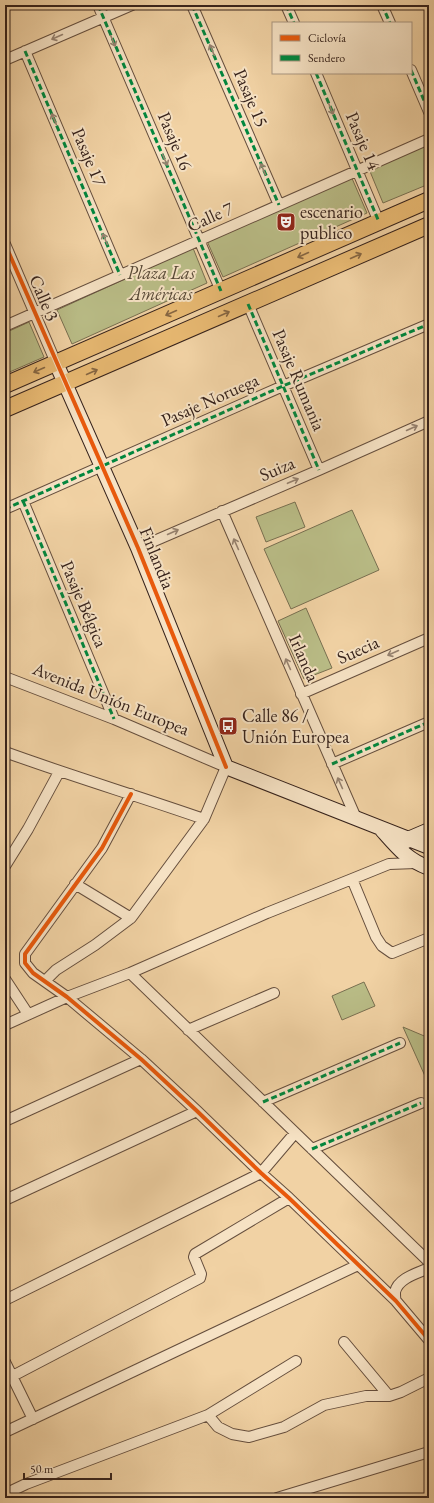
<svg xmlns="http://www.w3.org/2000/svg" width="434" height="1503" font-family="'EB Garamond',serif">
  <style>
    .green { fill: #b9bc86; stroke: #786f50 }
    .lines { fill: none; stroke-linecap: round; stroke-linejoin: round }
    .street-casing { stroke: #654e3d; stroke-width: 12 }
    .secondary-casing { stroke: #36221b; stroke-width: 16 }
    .primary-casing { stroke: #36221b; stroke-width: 18 }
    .street { stroke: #f6e2c4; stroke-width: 10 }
    .secondary { stroke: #f6e2c4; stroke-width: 14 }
    .primary { stroke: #e8b972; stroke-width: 16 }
    .quiet { stroke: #00873e; stroke-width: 3; stroke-dasharray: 6 3; stroke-linecap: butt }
    .cycleway-casing { stroke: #f6e2c4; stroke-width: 6 }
    .cycleway { stroke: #e8590c; stroke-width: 4 }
    .oneway { stroke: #968270 }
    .oneway2 { stroke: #866642 }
    .labels { text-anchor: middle; stroke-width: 4; stroke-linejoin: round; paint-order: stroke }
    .street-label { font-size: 18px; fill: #36221b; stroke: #f6e2c4 }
    .poi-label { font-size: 18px; fill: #36221b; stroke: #f6e2c4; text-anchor: start }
    .park-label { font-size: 18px; font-style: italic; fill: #574836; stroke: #f6e2c4 }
  </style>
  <rect width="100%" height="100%" fill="#f1d2a4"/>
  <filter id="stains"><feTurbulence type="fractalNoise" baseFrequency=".005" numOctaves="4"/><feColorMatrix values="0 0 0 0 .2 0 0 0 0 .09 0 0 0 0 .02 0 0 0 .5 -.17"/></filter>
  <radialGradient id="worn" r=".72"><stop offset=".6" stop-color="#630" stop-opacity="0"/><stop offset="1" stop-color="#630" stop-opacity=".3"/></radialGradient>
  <path class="green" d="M429,144v40l-46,19 -14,-34z
    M351,176l16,37 -144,64 -16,-36z
    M193,248l14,35 -135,61 -15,-34z
    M29,322l15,35 -39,17v-41z
    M295,502l10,25 -39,15 -10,-25z
    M352,510l27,60 -88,39 -27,-60z
    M306,608l26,60 -28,11 -26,-58z
    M364,982l11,24 -33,14 -10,-24z
    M403,1027l26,11v47z"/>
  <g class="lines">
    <defs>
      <path id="street" d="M98,5l123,286
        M192,5l87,200
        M286,5l8,18
        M382,5l8,18
        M25,51l95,224
        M5,60l127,-55
        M411,70l18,42
        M316,73l63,149
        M5,244l51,119
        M248,304l71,166
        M5,326l424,-187
        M23,501l91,218
        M5,509l278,-123 146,-62
        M222,511l134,307
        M138,548l181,-78 110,-49
        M5,677l109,42 112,48 -22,52 -73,99 -56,-34
        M301,694l128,-56
        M5,752c66,24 133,44 199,67
        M332,764l97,-42
        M131,794l-29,54 -77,106v9l8,10 34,24 74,62 56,52 64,62 28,25 107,103 33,39
        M5,866l23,-37 31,-57
        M352,879l24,58 6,9 10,7 37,-15
        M130,973l299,289
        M5,979l23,35
        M45,981l11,-11 39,-25 36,-27
        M5,1025l62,-28 63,-24 137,-60 85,-34 37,-15 27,-1
        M188,1030l86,-37
        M263,1102l137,-59
        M5,1121l136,-62
        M312,1149l109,-46
        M5,1200l192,-89
        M5,1300l256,-127 34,-40
        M396,1301c-1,-2 -1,-7 -1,-9 3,-14 23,-19 34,-24
        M344,1342l45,54
        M5,1362l28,57
        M5,1380l195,-102 1,-4 -7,-17 1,-3 94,-56
        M208,1415l10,12 14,7 17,3 35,-10 40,-22 42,-9h23l12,-4 28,-14
        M5,1432l353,-167
        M5,1494l21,-10 182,-69 88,-54
        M277,1498l152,-46"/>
      <path id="secondary" d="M56,363l82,185 88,219 203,80
        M382,830c15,17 25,30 47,38
        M405,842l3,-3 21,-9"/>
      <path id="primary" d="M5,385l424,-185
        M5,409l424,-184"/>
    </defs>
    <use href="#street" class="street-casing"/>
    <use href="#secondary" class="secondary-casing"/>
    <use href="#primary" class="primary-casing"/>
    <use href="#street" class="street"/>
    <use href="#secondary" class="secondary"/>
    <use href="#primary" class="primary"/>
    <path class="quiet" d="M98,5l123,286
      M192,5l87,200
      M286,5l8,18
      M382,5l8,18
      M25,51l95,224
      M411,70l18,42
      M316,73l63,149
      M248,304l71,166
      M23,501l91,218
      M5,509l278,-123 146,-62
      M332,764l97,-42
      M263,1102l137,-59
      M312,1149l109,-46"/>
    <defs>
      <path id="cycleway" d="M5,244l133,304 88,219
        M131,794l-29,54 -77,106v9l8,10 34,24 74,62 56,52 64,62 28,25 107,103 33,39"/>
    </defs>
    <use href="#cycleway" class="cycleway-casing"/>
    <use href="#cycleway" class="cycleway"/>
  </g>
  <defs><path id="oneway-shaft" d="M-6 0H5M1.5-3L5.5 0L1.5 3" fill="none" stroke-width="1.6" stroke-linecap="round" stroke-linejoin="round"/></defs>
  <g class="oneway">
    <use href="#oneway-shaft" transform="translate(57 37) rotate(156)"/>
    <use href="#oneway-shaft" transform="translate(113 41) rotate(67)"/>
    <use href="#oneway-shaft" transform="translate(212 50) rotate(-113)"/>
    <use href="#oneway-shaft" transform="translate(331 109) rotate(67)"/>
    <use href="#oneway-shaft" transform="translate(54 119) rotate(-113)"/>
    <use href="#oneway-shaft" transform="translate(165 160) rotate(67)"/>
    <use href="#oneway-shaft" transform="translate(263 169) rotate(-113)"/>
    <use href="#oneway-shaft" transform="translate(105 239) rotate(-113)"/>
    <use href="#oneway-shaft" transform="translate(412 428) rotate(-24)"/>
    <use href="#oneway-shaft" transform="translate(293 481) rotate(-23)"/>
    <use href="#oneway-shaft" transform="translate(173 532) rotate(-24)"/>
    <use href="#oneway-shaft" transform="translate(236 544) rotate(-114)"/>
    <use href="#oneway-shaft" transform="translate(393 653) rotate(156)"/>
    <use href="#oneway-shaft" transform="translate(288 664) rotate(-114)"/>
    <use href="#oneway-shaft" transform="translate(340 783) rotate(-114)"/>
  </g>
  <g class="oneway2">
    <use href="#oneway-shaft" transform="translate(303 255) rotate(156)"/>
    <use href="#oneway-shaft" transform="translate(356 256) rotate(-24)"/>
    <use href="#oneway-shaft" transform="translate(171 313) rotate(156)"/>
    <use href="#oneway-shaft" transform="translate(224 314) rotate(-24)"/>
    <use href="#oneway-shaft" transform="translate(39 370) rotate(156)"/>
    <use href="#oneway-shaft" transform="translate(92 372) rotate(-24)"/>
  </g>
  <defs>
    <symbol id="theatre-square" viewBox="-11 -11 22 22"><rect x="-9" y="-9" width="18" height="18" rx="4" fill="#8f2418" stroke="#f6e2c4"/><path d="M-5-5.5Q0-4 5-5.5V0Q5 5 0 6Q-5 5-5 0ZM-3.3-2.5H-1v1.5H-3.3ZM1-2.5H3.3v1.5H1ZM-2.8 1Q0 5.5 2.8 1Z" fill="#fff"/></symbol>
    <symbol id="bus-square" viewBox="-11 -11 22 22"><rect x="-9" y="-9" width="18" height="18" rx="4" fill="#8f2418" stroke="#f6e2c4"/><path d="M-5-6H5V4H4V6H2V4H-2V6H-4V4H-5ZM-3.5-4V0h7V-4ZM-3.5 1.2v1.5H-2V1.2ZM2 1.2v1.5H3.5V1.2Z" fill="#fff"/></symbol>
  </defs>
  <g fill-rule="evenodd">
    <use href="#theatre-square" x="275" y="211" width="22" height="22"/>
    <use href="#bus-square" x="217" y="715" width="22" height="22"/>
  </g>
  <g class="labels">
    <g class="street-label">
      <text transform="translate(251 98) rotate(67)" y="6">Pasaje 15</text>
      <text transform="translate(175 141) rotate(67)" y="6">Pasaje 16</text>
      <text transform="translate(363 141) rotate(67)" y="6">Pasaje 14</text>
      <text transform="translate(89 157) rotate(67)" y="6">Pasaje 17</text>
      <text transform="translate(210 217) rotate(-24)" y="6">Calle 7</text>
      <text transform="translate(44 298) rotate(67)" y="6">Calle 3</text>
      <text transform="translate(299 380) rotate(67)" y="6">Pasaje Rumania</text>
      <text transform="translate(210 400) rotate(-24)" y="6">Pasaje Noruega</text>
      <text transform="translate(277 469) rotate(-23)" y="6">Suiza</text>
      <text transform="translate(157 558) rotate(68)" y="6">Finlandia</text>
      <text transform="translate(84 604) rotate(67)" y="6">Pasaje Bélgica</text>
      <text transform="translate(358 650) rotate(-24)" y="6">Suecia</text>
      <text transform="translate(304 658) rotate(66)" y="6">Irlanda</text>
      <text transform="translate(111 699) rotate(22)" y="6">Avenida Unión Europea</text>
    </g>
    <g class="poi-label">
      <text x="300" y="218">escenario<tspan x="300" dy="21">publico</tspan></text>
      <text x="242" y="722">Calle 86 /<tspan x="242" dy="21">Unión Europea</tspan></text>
    </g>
    <g class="park-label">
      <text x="161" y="279">Plaza Las<tspan x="161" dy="21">Américas</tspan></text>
    </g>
  </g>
  <rect width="434" height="1503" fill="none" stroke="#f1d2a4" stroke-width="20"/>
  <rect x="6" y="6" width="422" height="1491" fill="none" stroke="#36221b" stroke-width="2"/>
  <rect x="10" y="10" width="414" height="1483" fill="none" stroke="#36221b"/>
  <rect x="272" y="22" width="140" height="52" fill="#f6e2c4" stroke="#a99580"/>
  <rect x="280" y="35" width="20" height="6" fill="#e8590c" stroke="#a99580"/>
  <text x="308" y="42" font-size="12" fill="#36221b">Ciclovía</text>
  <rect x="280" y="55" width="20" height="6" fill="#00873e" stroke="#a99580"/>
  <text x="308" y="62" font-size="12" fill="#36221b">Sendero</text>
  <path d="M24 1473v6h87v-6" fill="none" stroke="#36221b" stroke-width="2"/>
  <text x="30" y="1473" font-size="12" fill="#36221b" stroke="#f6e2c4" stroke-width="3" paint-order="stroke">50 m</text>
  <rect width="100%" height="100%" filter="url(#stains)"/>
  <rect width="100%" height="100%" fill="url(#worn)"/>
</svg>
